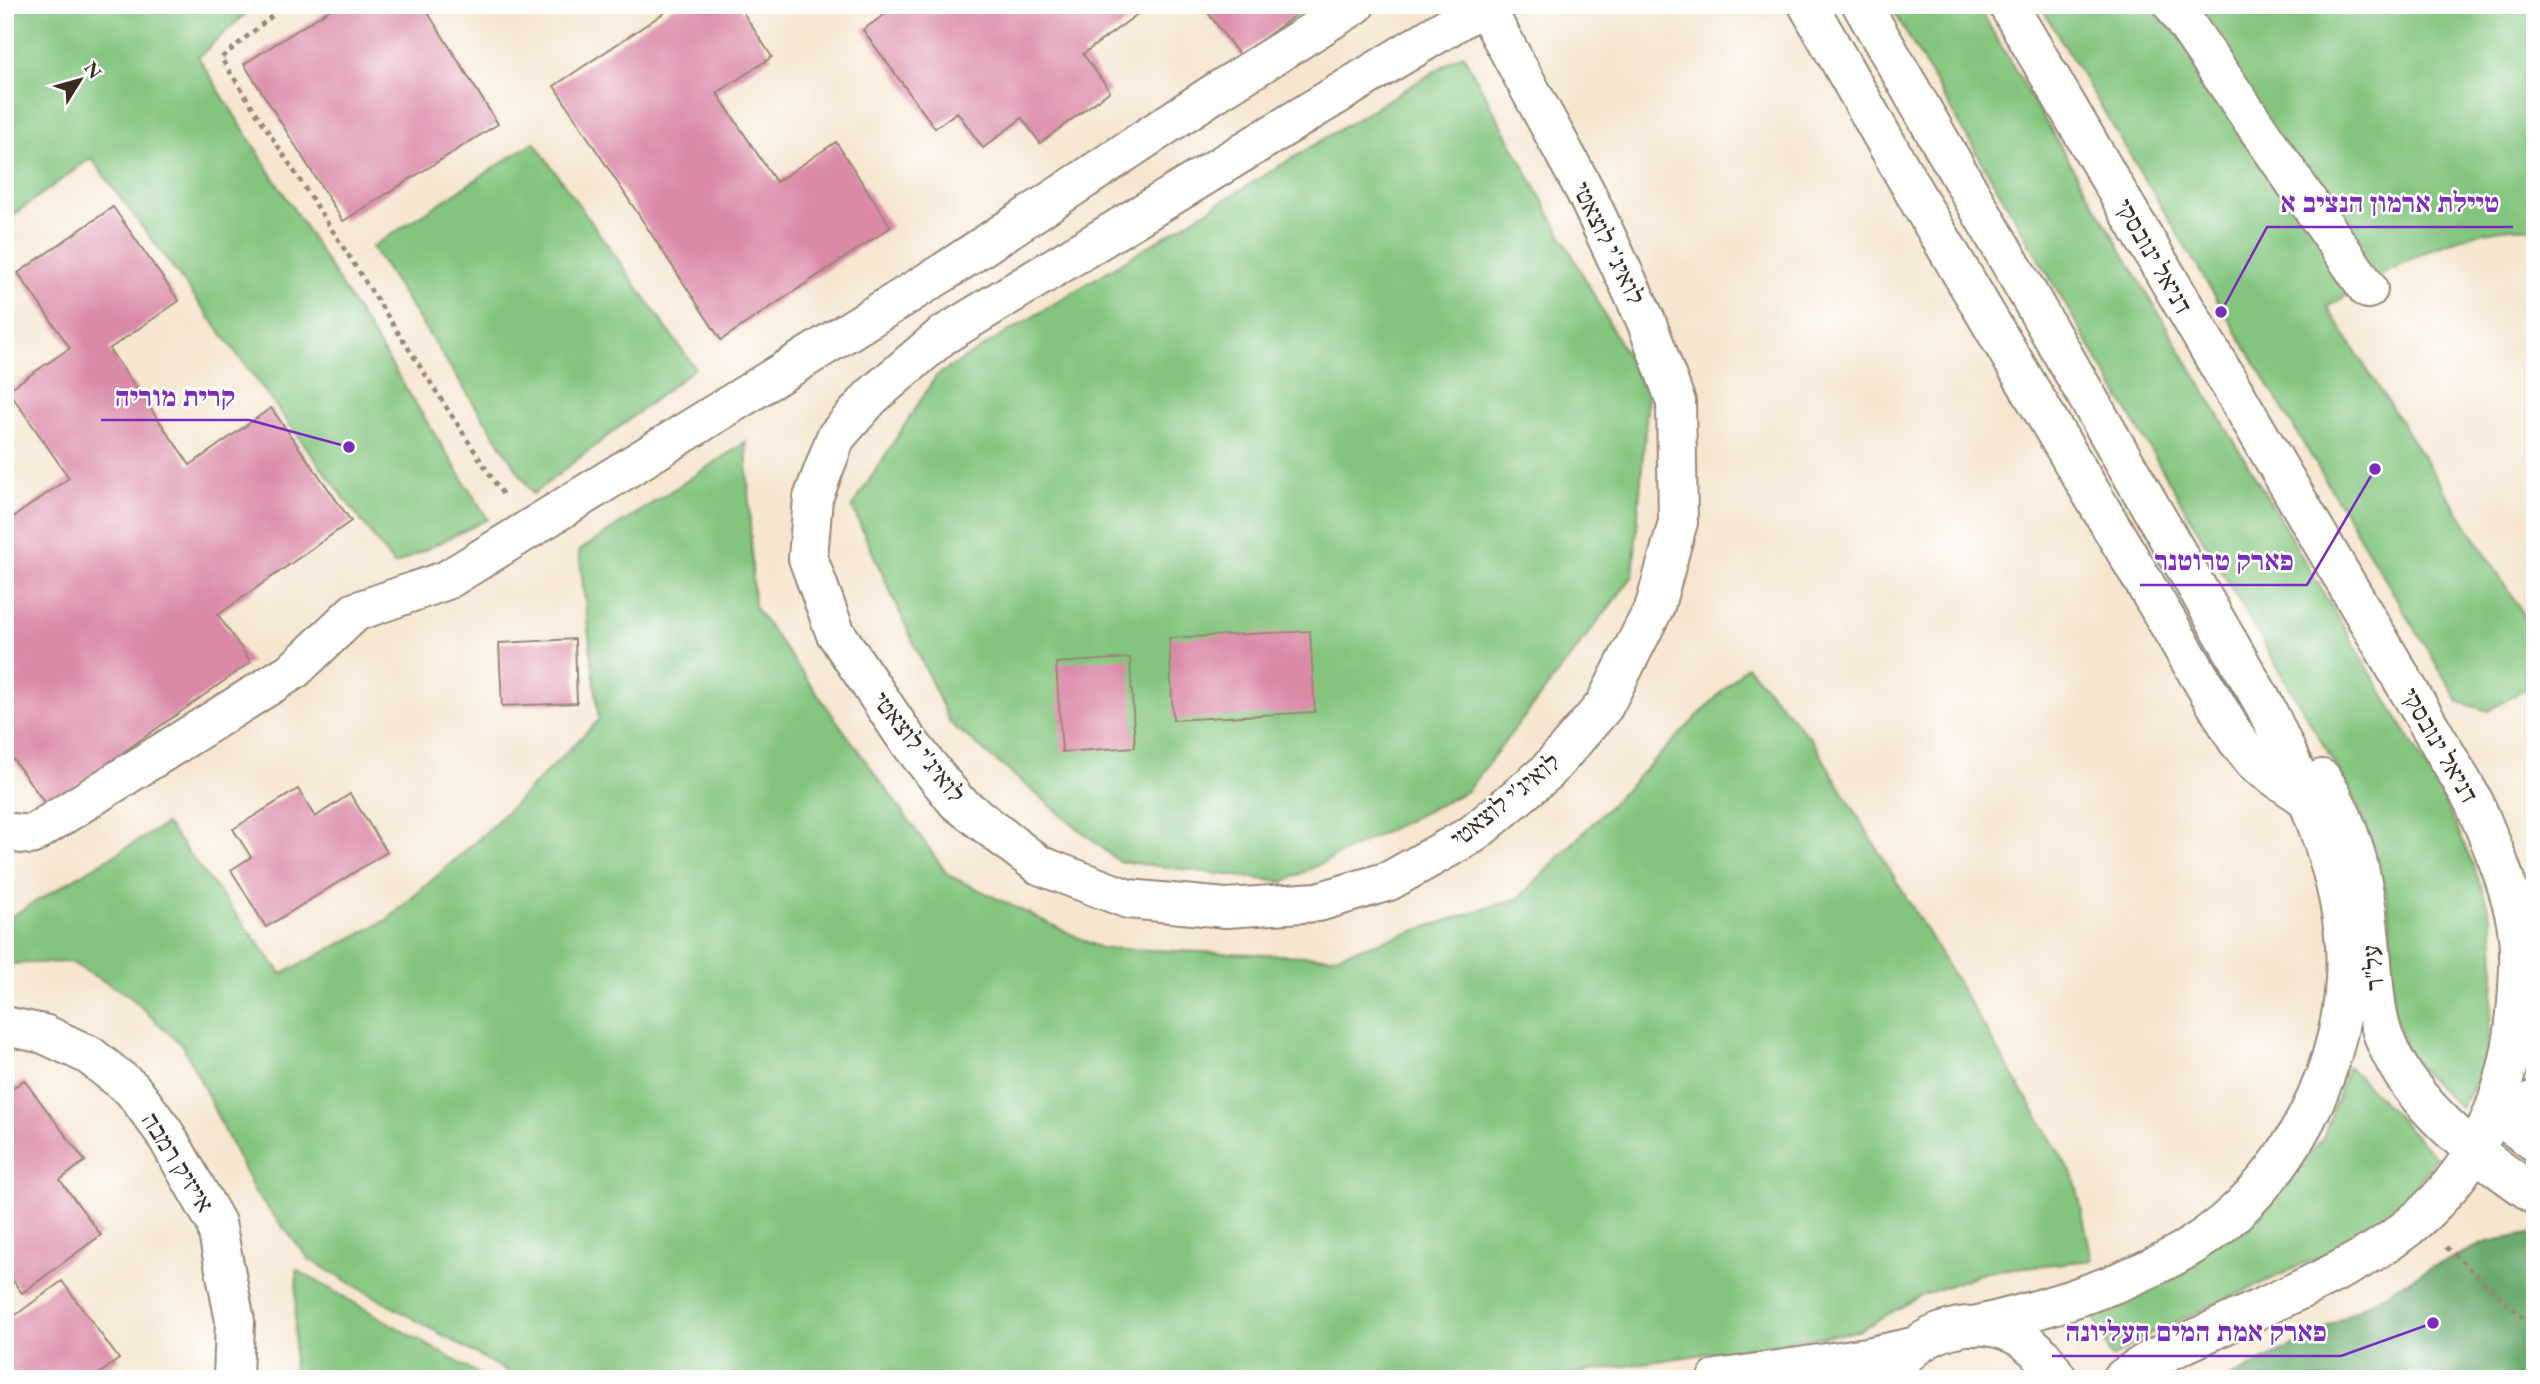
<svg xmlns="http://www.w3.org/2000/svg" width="2540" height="1384" font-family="'EB Garamond','Frank Ruhl Libre',serif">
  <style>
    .green { fill: #83c57e; stroke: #5f784e; stroke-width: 2 }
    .forest { fill: #6aaa6d; stroke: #526a46; stroke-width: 2 }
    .building { fill: #da89a7 }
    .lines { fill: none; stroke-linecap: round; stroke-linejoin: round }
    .minor-casing { stroke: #988877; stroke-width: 42 }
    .path { stroke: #988877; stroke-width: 4.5; stroke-dasharray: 5 5; stroke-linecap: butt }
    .minor { stroke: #fff; stroke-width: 38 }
    .labels { text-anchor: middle; stroke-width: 5; stroke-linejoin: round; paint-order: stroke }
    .street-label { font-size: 26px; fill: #3b2a1e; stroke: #fff }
    .leader { fill: none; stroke: #7b2cbf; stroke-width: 2.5 }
    .callout-dot { fill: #7b2cbf; stroke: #fff; stroke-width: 2.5 }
    .callout-label { font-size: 28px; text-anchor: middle; font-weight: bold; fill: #7b2cbf; stroke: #fff; stroke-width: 5; stroke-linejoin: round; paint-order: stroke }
  </style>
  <rect width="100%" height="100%" fill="#fff"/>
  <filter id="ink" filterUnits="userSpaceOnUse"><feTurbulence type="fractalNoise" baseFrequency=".0143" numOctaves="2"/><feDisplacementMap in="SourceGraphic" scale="14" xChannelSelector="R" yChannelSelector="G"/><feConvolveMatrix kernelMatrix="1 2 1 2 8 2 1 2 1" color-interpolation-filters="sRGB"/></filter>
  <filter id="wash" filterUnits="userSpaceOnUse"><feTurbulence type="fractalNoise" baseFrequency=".00686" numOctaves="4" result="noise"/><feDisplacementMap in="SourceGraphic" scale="28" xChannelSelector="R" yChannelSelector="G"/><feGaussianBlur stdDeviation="1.57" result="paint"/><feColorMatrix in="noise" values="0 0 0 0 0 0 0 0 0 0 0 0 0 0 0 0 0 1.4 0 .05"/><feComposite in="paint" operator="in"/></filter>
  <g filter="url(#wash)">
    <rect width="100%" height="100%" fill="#f6e6d0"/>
    <path class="green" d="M5,5h250l-57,52 290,462 -94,46 -303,-407 -86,63z
      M1890,5h87l462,784c19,43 41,85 52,131 8,34 0,123 -12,155 -5,12 -13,23 -19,33 -20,-19 -45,-39 -56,-64 -19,-41 -8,-89 -15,-132 -6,-40 -19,-76 -34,-113z
      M2040,5h495v223c-76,-5 -145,42 -208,79l208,325v51l-47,28 -29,-9z
      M1463,54l185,341 -15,181 -166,215 -183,91 -166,-21 -168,-138 -98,-216 84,-131z
      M534,142l161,226 -162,126 -161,-247z
      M746,442l8,164 194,269 152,73 231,9 188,-59 228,-232 65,74 263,439 17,81 -104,11 -65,24 -65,36 -320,48h-999l-33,-8 -196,-111 -55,-67 -71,-146 -56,-52 -58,-33 -65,2v-44l161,-96 116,150 105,-54 97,-86 115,-114 -20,-169z
      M2535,840v49l-9,-33z
      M2348,1066l88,91 -22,32 -28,27 -42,30 -197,89 -35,23 -22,-50 173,-99 60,-71z
      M297,1270l190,109h-194z"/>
    <path class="forest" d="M2535,1233v146h-309l73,-36 125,-72 63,-29z"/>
    <g id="blocks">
      <path class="building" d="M337,5h86l75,119 -155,97 -99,-157z
        M676,5h62l34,52 -55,36 59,89 60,-40 55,85 -170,113 -167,-254z
        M879,5h271l-67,49 27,37 -70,52 -18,-25 -39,30 -26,-36 -22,16 -72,-98 22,-16z
        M1202,5h107l-69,51z
        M113,207l66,94 -70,48 81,116 81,-57 80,113 -133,94 33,47 -204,144 -42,-58v-225l64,-45 -61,-88 62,-42 -52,-75z
        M1310,631l5,81 -142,8 -4,-82z
        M575,639l2,64 -75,3 -3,-63z
        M1130,658l5,89 -73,5 -6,-89z
        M298,789l17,28 35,-23 37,58 -121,75 -35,-57 20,-13 -18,-28z
        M24,1080l61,81 -25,19 41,55 -79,58 -17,-23v-176z
        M62,1281l57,78 -27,20h-87v-64l4,5z"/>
    </g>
  </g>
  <g filter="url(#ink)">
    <use href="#blocks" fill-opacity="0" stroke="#988877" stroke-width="2"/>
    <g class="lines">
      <defs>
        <path id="minor" d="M1484,5l101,186 61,130 30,81 2,120 -23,84 -51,100 -57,66 -74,62 -84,47 -71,21 -92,6 -98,-9 -89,-34 -82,-63 -51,-64 -71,-106 -27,-74 5,-60 23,-61 35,-40 71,-61z
          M1808,5l115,203 314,532 20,25 50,34
          M1862,5l403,701c36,75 74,156 80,240 7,116 -57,242 -157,302 -64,38 -142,61 -214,78
          M2008,5l466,797c16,39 34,78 42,120 5,25 3,54 1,80 -8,114 -56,202 -158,258 -51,28 -106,51 -158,76 -27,13 -56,24 -79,43
          M2173,5l195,284
          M2322,779c34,51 44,112 49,172 3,29 3,62 14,89 28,69 92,114 150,155
          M5,832l26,3 263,-165 61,-58 92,-32 497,-308 269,-178 142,-89
          M5,1026l39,8 45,21 43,34 32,43 52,91 19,98 -2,58
          M2494,1113l41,29
          M2494,1113l41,-13
          M1717,1379l150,-22 46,-10
          M1888,1379c25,-49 93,-71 139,-37 14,10 22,23 31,37"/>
      </defs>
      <use href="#minor" class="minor-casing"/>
      <path class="path" d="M272,16l-51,42 282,437
        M2446,1247l89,82"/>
      <use href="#minor" class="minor"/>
    </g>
  </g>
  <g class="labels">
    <g class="street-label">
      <text transform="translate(1609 243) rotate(64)" y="9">לואיג'י לוצאטי</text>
      <text transform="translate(2154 256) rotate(60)" y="9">דניאל ינובסקי</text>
      <text transform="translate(2440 745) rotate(60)" y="9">דניאל ינובסקי</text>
      <text transform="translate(919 747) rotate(52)" y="9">לואיג'י לוצאטי</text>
      <text transform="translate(1505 800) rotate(-39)" y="9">לואיג'י לוצאטי</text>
      <text transform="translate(2373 968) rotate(-95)" y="9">על"ר</text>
      <text transform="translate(178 1162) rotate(58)" y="9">אייזיק רמבה</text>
    </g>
  </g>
  <path class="leader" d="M2221 312L2267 227H2513M349 447L249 420H101M2375 469L2307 585H2140M2433 1323L2341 1356H2052"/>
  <g class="callout-dot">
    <circle cx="2221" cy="312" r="7"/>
    <circle cx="349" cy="447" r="7"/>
    <circle cx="2375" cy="469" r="7"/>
    <circle cx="2433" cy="1323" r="7"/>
  </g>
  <g class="callout-label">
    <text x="2390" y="212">טיילת ארמון הנציב א</text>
    <text x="175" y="406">קרית מוריה</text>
    <text x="2224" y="570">פארק טרוטנר</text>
    <text x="2196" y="1341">פארק אמת המים העליונה</text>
  </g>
  <rect width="2540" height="1384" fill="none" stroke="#fff" stroke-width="28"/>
  <g transform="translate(80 80) rotate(53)" stroke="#ffffff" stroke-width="5" paint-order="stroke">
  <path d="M0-5L12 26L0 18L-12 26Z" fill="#3b2a1e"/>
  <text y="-10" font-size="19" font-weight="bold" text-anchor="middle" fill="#3b2a1e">N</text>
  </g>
</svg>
